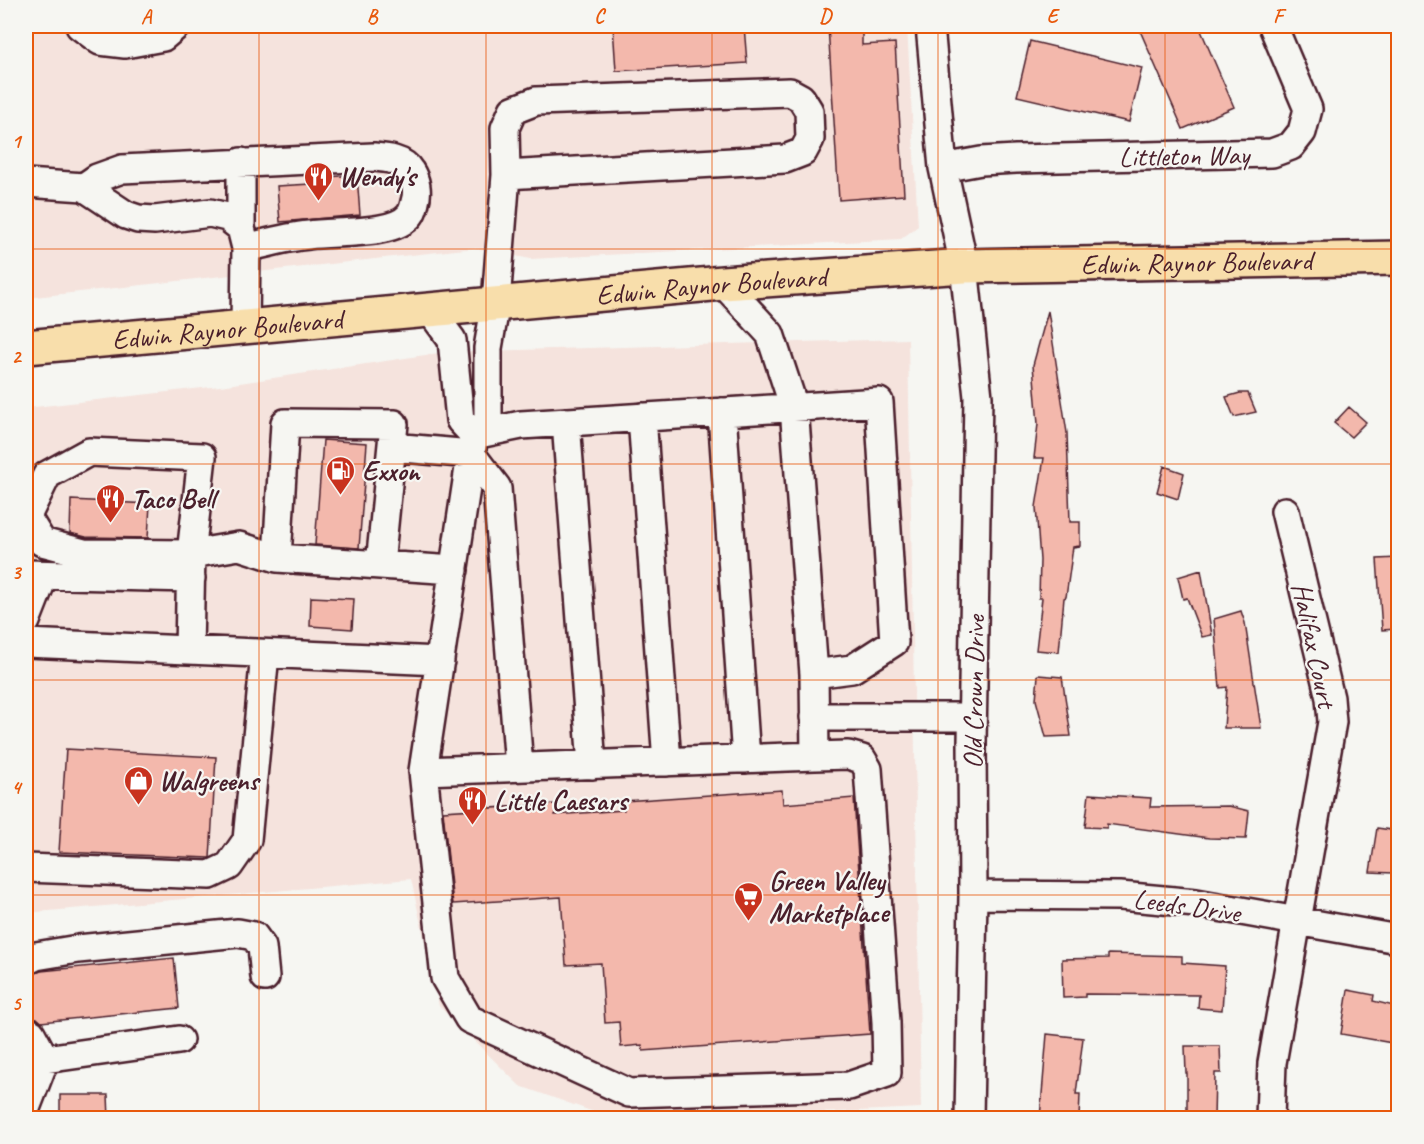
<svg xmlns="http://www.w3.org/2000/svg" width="1424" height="1144" font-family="Caveat,sans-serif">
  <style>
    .built { fill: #f5e3dd }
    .building { fill: #f3b8ac; stroke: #4a1f2b; stroke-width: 1.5 }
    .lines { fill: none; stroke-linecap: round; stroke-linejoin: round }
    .minor-casing { stroke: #4a1f2b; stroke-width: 32 }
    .major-casing { stroke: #4a1f2b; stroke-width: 38 }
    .minor { stroke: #f6f6f2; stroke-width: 27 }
    .major { stroke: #f8deab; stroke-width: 33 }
    .grid { fill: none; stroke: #e8590c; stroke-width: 1.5; stroke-opacity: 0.55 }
    .labels { text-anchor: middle; stroke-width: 4.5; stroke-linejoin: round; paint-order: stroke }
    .street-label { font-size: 28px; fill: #4a1f2b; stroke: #f6f6f2 }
    .poi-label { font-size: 28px; font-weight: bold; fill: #4a1f2b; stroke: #f6f6f2; text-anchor: start }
    .neatline { fill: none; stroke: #e8590c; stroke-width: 2 }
    .grid-label { font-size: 20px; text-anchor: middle; font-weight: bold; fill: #e8590c }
  </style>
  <rect width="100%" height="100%" fill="#f6f6f2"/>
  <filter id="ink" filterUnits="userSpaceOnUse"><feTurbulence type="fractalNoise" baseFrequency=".0167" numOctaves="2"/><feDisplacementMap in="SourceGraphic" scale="12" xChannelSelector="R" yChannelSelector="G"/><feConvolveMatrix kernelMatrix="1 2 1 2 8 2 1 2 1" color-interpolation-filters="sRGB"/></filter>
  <g filter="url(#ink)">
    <path class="built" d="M26,26h881l11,200 -17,13 -370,20 -57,-11 -448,50z
      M908,339l13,769 -205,10h-105l-91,-32 -81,-80 -28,-127 -385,34v-505l194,-22 225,-34z"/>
    <path class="building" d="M613,26h131l3,37 -131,8z
      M828,26h34v19l33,-2 9,152 -65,5z
      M1138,26h61l35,81 -51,22z
      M1030,41l112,27 -13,54 -112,-26z
      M357,175l3,40 -80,7 -3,-36 34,-2v-6z
      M1048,311l19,122 3,89h10v24l-7,1 -7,50 -2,1 -5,54 -23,-2 6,-52h-3l1,-38 -4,-53 8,-49h-10l4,-34 -5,-59z
      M1240,393h8l8,19 -22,5 -8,-20z
      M1349,407l17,15 -15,15 -17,-14z
      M323,440l44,3 -8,105 -44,-3z
      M1164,466l20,7 -6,26 -21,-7z
      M71,500l79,4 -2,34 -62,-1 -16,-4z
      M1398,558v71l-16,1 -5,-71z
      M1201,570l11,65 -10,2 -15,-39 -4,1 -5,-22z
      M311,597l43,2 -2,30 -42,-3z
      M1241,611l4,12 16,105h-37l3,-41 -7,1 -6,-69z
      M1038,675l24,2 9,59 -25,1 -10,-37z
      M66,749l150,8 -6,101 -151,-6z
      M782,790l1,14 71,-6 16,236 -227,17 -1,-6 -21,2 -2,-25 -14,1 -4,-60 -35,2 -5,-68 -108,7 -10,-93 112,-7v11l69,-5v-9z
      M1089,794l62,4 -1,9 79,-1 20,5 -3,28 -37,-1 -102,-14v4l-22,-1z
      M1377,828l21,3v14l-5,28 -23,-1z
      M1108,954l74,2v7l43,3 -3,44 -24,-2 1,-13 -114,-1v3l-22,1 -1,-39 46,-1z
      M174,958l5,50 -138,14 -4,-4 -11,-2v-39l15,-6z
      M1348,990l26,5 -1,6 25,6v37l-57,-10z
      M1047,1034l36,4 -7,56h4l-1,25 -39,-1z
      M1185,1046h35l1,27h-6l-1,46h-27v-46h-1z
      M60,1095h48l1,24h-49z"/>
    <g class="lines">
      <defs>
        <path id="minor" d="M80,26l20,15 25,3 38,-7 13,-11
          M930,26l13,142 21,98 14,131 -6,346 1,152 -4,223
          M241,162v66
          M943,168l38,-7 35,-2 256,-6 19,-7 11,-14 6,-23 -35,-83
          M26,183l58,4 42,28 12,4 17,1 55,-7 17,4 14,11 5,20 -1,78
          M84,187l13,-9 25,-9 251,-12c13,1 30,2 37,14 6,9 8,21 5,31 -1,4 -2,9 -5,13 -16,21 -75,16 -101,20 -22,2 -42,8 -63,13
          M723,283l47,51 24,73 20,267
          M429,309l23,31 8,80 14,15 14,-13v-74l8,-46 10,-127 -1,-47 8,-18 23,-9 254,-9 11,6 8,13 1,28 -7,13 -18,7 -279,16
          M722,412l24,347
          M642,417l25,345
          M566,422l26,343
          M392,447l79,7 26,34 22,279
          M26,516l16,26 42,11 107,1 -2,96
          M26,518l21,-43 42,-23 113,5 -11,97 48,-8 38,12
          M380,565l14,-141 -109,-1 -8,135 177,12
          M26,574l165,4
          M26,621l18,-46
          M26,643l414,18
          M814,717h158
          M423,771l22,207 24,41 160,74 220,-7 38,-13 -1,-51 -18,-253 -6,-10 -14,-4 -33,1 -392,15 51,-336 47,-10 358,-23 15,240 -42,27 -38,5 1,82
          M26,868l184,7 19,-9 18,-26 18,-186
          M973,895l147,1 76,7 202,36
          M26,961l10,-5 42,-7 160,-16 16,3 8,11 3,30
          M26,1031l5,2 14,26 -19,49
          M45,1059l134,-19
          M1270,1118l2,-55 60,-341 -2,-24 -45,-187"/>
        <g id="major">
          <path id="s1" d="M26,347l697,-64 241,-17 434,-8"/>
        </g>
      </defs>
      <use href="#minor" class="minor-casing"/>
      <use href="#major" class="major-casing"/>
      <use href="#minor" class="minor"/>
      <use href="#major" class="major"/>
    </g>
  </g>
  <path class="grid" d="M259,26v1092M486,26v1092M712,26v1092M938,26v1092M1165,26v1092M26,249h1372M26,464h1372M26,680h1372M26,895h1372"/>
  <defs>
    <symbol id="restaurant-pin" viewBox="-11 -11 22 30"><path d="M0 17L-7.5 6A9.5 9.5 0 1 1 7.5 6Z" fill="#c8321e" stroke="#f6f6f2"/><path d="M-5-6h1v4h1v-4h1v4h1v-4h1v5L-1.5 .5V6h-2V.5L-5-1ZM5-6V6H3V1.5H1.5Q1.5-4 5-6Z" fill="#fff"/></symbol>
    <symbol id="fuel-pin" viewBox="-11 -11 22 30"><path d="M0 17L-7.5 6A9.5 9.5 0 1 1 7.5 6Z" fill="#c8321e" stroke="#f6f6f2"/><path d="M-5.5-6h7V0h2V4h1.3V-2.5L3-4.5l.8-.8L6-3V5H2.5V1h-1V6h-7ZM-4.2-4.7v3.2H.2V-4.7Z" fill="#fff"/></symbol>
    <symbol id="shop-pin" viewBox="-11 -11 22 30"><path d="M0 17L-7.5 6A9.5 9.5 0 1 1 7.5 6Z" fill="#c8321e" stroke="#f6f6f2"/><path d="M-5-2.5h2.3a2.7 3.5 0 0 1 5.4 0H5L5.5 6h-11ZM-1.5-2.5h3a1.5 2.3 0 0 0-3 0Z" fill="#fff"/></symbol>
    <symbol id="supermarket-pin" viewBox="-11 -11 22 30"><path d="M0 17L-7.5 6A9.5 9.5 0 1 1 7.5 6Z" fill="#c8321e" stroke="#f6f6f2"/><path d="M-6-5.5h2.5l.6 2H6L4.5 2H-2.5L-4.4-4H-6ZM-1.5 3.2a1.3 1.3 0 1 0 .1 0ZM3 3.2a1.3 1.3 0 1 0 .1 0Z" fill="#fff"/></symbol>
  </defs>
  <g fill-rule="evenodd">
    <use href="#restaurant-pin" x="302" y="160" width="33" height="45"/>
    <use href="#fuel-pin" x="324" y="454" width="33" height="45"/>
    <use href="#restaurant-pin" x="94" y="482" width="33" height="45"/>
    <use href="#shop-pin" x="122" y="764" width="33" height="45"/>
    <use href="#restaurant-pin" x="456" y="784" width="33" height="45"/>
    <use href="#supermarket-pin" x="732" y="880" width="33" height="45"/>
  </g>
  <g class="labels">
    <g class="street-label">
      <text transform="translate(1184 155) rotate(-1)" y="10">Littleton Way</text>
      <text dy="10" stroke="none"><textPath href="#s1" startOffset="1174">Edwin Raynor Boulevard</textPath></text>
      <text dy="10" stroke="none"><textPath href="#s1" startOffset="688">Edwin Raynor Boulevard</textPath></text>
      <text dy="10" stroke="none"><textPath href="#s1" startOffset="202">Edwin Raynor Boulevard</textPath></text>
      <text transform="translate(1315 645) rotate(78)" y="10">Halifax Court</text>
      <text transform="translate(973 692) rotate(-89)" y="10">Old Crown Drive</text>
      <text transform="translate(1187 905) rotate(8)" y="10">Leeds Drive</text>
    </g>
    <g class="poi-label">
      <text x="339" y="186">Wendy's</text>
      <text x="362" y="480">Exxon</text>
      <text x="131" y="508">Taco Bell</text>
      <text x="159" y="790">Walgreens</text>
      <text x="494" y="810">Little Caesars</text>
      <text x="769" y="890">Green Valley<tspan x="769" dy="32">Marketplace</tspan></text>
    </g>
  </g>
  <rect width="1424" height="1144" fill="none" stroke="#f6f6f2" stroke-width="66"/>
  <rect x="33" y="33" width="1358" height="1078" class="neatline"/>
  <g class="grid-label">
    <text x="146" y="23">A</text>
    <text x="372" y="23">B</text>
    <text x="599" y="23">C</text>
    <text x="825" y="23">D</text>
    <text x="1052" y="23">E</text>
    <text x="1278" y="23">F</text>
    <text x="16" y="148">1</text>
    <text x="16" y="363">2</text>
    <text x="16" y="579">3</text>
    <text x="16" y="794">4</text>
    <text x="16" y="1010">5</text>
  </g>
</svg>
